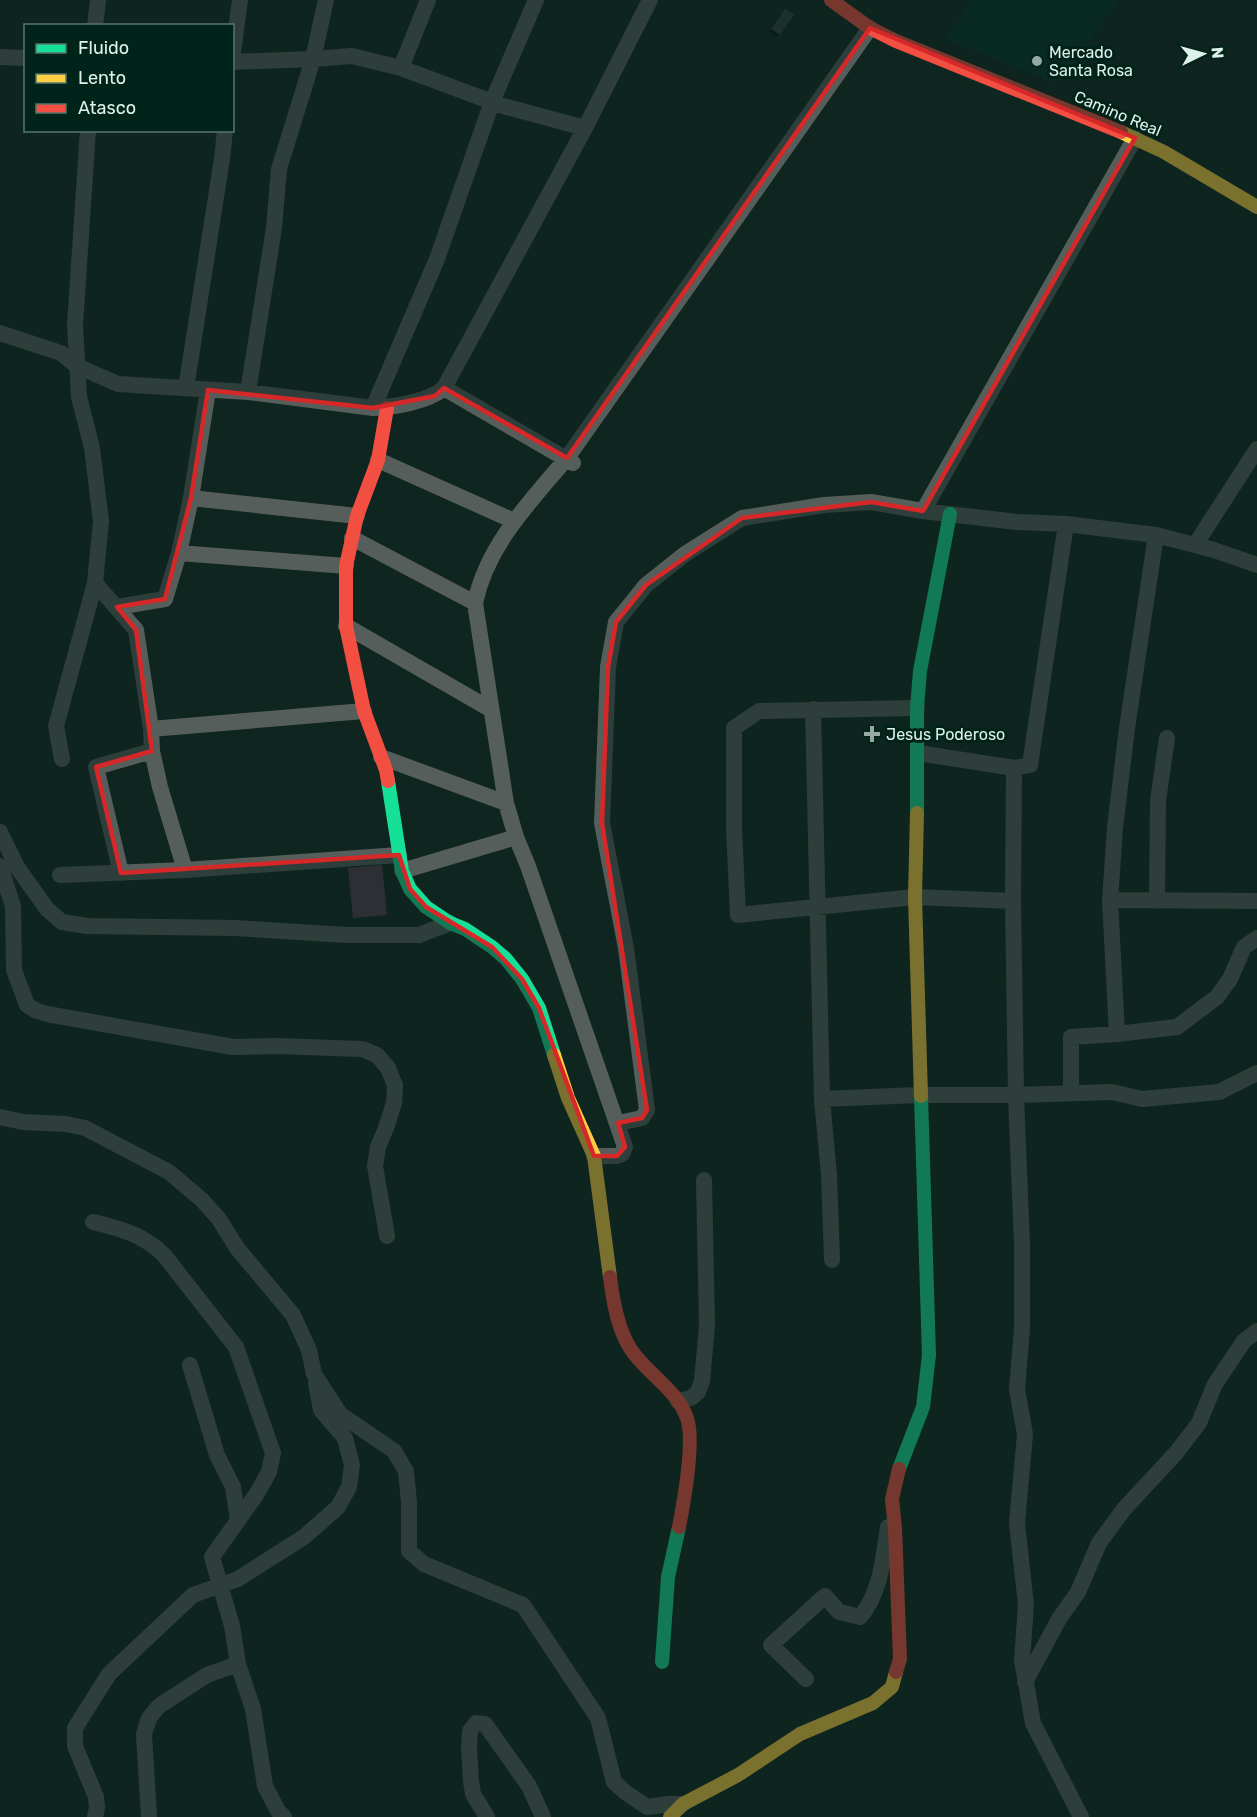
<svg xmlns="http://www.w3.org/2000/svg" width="1257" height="1817" font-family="Rubik,sans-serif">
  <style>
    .built { fill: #023227 }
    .green { fill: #543c51 }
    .shadow { fill: #0007 }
    .building { fill: #2e423c }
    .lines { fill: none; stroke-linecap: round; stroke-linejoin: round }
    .street { stroke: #565e5b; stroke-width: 16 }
    .fast { stroke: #16e098; stroke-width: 14 }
    .slow { stroke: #ffcf43; stroke-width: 14 }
    .jam { stroke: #f24e42; stroke-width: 14 }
    .marked { fill: none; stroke: #d62828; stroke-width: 4.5; stroke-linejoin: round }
    .poi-dot { fill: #96aaa4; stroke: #00231a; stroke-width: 2 }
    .labels { text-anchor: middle; stroke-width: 6; stroke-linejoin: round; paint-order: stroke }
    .poi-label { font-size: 16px; fill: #def2eb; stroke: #00231a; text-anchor: start }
    .street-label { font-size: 16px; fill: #def2eb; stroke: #00231a }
  </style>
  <rect width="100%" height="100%" fill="#0f251f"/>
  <path class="built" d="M973,0h147l-64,83 -110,-44z"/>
  <path class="green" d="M382,865l5,50 -34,3 -5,-50z"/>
  <path class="shadow" d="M782,13l-3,21 -3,3 -7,-5z"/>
  <path class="building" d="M785,9l9,6 -14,20 -9,-6z"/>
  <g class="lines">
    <path class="street" d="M95,26l3,-26
      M0,57l26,1
      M232,60l8,-60
      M232,62l81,-3 39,-3 49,12 102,38 82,22
      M401,68l27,-68
      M88,130l-13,195 4,72 13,51 9,73 -6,62 41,47 15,99 1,22 8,36 25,83
      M0,333l61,20 16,13 41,18 130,8 125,16c21,-1 55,-6 71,-20l141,-260 65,-128
      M186,388l36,-229 3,-29
      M444,388l129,75
      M248,392l26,-164 5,-59 34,-110 13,-59
      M373,408l64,-149 55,-157 44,-102
      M378,460l136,61
      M191,498l166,18
      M923,511l212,-373
      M1066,524l-36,241 -16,3 -1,133 3,194 6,150v83l-5,62 8,44 -8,89 9,82 -4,55 11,63 48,94
      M352,538l123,65
      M1195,545l62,-96
      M179,553l167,13
      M117,607l48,-8 14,-46 12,-55 17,-108
      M346,626l144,83
      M917,708l-158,3 -25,17v100l4,87 177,-18 98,4
      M813,709l9,390 7,76 3,85
      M151,729l213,-18
      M918,753l96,15
      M381,757l125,46
      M62,759l-6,-33 39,-143
      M0,832l17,35 30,42 15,13 25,4 148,2 111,7h73l31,-12
      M0,866l13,40 1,64 13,35 8,5 12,4 186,33 43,-1 86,3 15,6 11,13 7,17 -1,18 -8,25 -8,19 -3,19 12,70
      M402,871l114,-34
      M121,873l-25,-106 56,-16
      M60,875l125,-5 214,-15
      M1110,900l147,1
      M1157,901l1,-100 9,-63
      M1117,1034l-7,-134 5,-72 12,-100 29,-193
      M1071,1093v-56l46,-3 60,-7 40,-30 13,-18 14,-32 13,-9
      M822,1099l98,-4h96l96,-3 30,7 77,-7 38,-19
      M0,1117l23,5 43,2 19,4 84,44 33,28 17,19 18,29 56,67 16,35 5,24 26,40 54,37 12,20 3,31v49l15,13 99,41 75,113 16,64 11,10 22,15 22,-3h14
      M618,1123l24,-5 5,-8 -21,-162 -24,-125 6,-156 8,-45 30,-37 39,-31 57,-36 82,-13 47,-3 52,9 94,11 49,2 90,11 58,15 43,15
      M594,1156h23l5,-2 3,-7 -97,-281 -12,-29 -10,-34 -31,-200c12,-58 55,-101 92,-145l303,-430
      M93,1222c28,7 49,12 71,33l72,92 37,106 -4,19 -13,23 -44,62 20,69 6,38 15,45 12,77 13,25 6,6
      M190,1365l27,90 16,32 5,33
      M678,1401l13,-3 7,-6 4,-11 5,-55 -3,-146
      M806,1679l-35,-34 54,-49 14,16 21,5c21,-24 23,-59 28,-90
      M1025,1682l34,-63 19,-27 21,-49 25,-34 52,-56 23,-30 16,-39 29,-43 13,-10
      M95,1817l2,-9 -1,-11 -21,-51v-18l34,-54 84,-79 45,-16 66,-42 34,-30 11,-20 3,-22 -7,-27 -24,-28 -5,-26
      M149,1817l-5,-83 5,-16 10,-12 48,-31 31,-11
      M487,1817l-14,-23 -2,-13 -2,-34 1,-16 6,-8 9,1 44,62 14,31"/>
    <path class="fast" d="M388,781l14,90 8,18 16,18 24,16 15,6 27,18 14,12 16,20 17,29 15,47
      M917,813v-105l3,-37 30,-157
      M899,1469l24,-62 6,-52 -8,-259
      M662,1662l6,-85 11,-50"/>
    <path class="slow" d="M1121,132l43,20 93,55
      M917,813l-2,84 6,199
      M554,1055l14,43 26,58 16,121
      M670,1817l13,-13 55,-29 62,-41 73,-31 19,-16 4,-15"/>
    <path class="jam" d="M831,0l39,28 26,13 225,91
      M387,408l-9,52 -21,56 -11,50v60l18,85 22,59 2,11
      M610,1277c3,25 8,54 22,74 16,23 45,39 55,67 8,23 -3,83 -8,109
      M896,1672l4,-13 -5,-131 -3,-29 7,-30"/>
  </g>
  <path d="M0 0H1257V1817H0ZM870,28l265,110 -212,373 -52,-9 -129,16 -96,67 -30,37 -8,45 -6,156 45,287 -5,8 -24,5 7,24 -8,9h-23l-55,-148 -17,-29 -30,-32 -66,-40 -16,-18 -11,-34 -278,18 -25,-106 56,-16 -16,-121 -19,-23 48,-8 26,-101 17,-108 165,18 62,-12 9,-8 123,70z" fill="#0f251f" fill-opacity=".55" fill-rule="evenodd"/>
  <path class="marked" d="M870,28l265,110 -212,373 -52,-9 -129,16 -96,67 -30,37 -8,45 -6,156 45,287 -5,8 -24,5 7,24 -8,9h-23l-55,-148 -17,-29 -30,-32 -66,-40 -16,-18 -11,-34 -278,18 -25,-106 56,-16 -16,-121 -19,-23 48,-8 26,-101 17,-108 165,18 62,-12 9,-8 123,70z"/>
  <g class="poi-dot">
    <circle cx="1037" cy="61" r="6"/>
    <path d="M869 725h6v6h6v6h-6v6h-6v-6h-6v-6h6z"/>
  </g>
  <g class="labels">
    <g class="poi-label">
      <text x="1049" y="58">Mercado<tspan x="1049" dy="18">Santa Rosa</tspan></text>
      <text x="886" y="740">Jesus Poderoso</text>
    </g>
    <g class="street-label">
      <text transform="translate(1118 113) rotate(23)" y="6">Camino Real</text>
    </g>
  </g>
  <rect x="24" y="24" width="210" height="108" fill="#00231a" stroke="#59766e" stroke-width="1.5"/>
  <rect x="36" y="44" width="30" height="9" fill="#16e098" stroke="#59766e" stroke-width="1.5"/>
  <text x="78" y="54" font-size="18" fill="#def2eb">Fluido</text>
  <rect x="36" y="74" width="30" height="9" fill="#ffcf43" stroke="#59766e" stroke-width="1.5"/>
  <text x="78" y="84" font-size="18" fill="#def2eb">Lento</text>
  <rect x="36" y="104" width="30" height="9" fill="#f24e42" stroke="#59766e" stroke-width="1.5"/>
  <text x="78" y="114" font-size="18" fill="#def2eb">Atasco</text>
  <g transform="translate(1203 54) rotate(85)" stroke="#00231a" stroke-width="4.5" paint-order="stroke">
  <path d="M0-4.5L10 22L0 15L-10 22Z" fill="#def2eb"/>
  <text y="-9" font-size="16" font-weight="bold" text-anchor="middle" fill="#def2eb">N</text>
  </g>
</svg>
